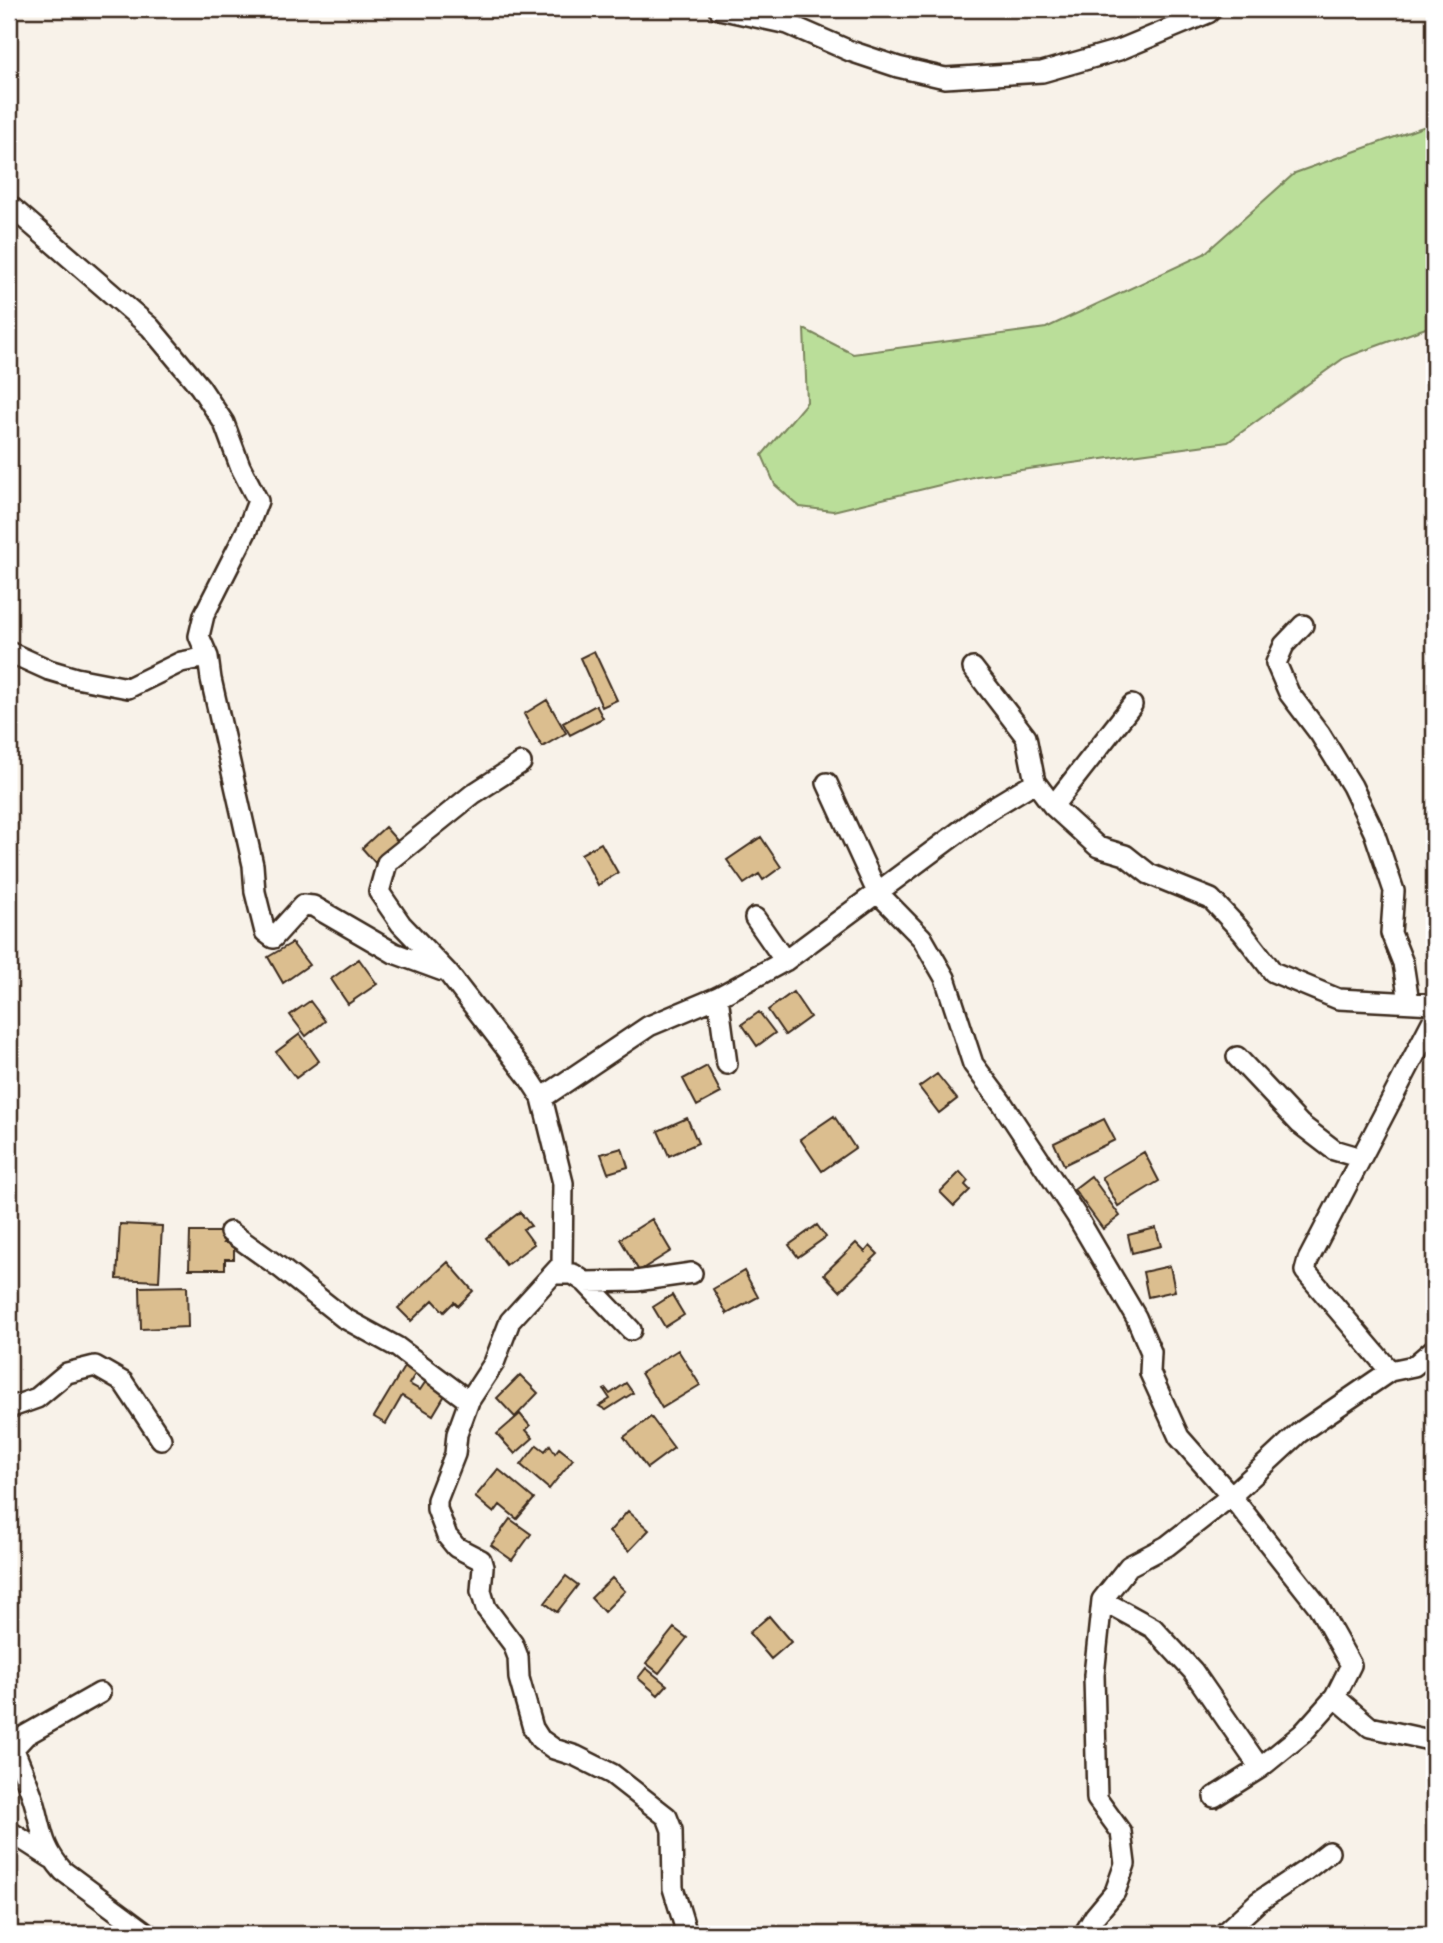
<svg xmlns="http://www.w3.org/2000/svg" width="1443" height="1943" font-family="'Comic Neue',sans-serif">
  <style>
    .green { fill: #bade99; stroke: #7a845c; stroke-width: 2 }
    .building { fill: #dbbe8f; stroke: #3b2a1e; stroke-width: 2 }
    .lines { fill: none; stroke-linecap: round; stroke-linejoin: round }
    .minor-casing { stroke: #3b2a1e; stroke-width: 24 }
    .minor { stroke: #fff; stroke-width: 19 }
  </style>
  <rect width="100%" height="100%" fill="#f8f2e9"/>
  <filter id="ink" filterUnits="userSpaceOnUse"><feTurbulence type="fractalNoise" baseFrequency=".0143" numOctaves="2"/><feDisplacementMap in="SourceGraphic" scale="14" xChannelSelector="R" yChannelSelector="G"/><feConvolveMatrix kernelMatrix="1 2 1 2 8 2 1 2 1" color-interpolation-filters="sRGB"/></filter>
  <g filter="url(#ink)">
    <path class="green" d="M1434,123v202l-90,33 -116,84 -251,34 -144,35 -33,-4 -25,-22 -13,-30 45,-53 -3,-73 49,25 193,-26 158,-74 91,-81z"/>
    <path class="building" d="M594,651l23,49 -15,7 -22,-49z
      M547,700l19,33 -24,14 -18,-33z
      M596,705l7,13 -33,17 -7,-12z
      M385,827l16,18 -23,21 -16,-18z
      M761,837l20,30 -18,13 -4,-6 -15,10 -17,-24z
      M601,843l17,30 -20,12 -17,-31z
      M292,943l17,22 -26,18 -15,-26z
      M359,959l18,25 -29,20 -17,-25z
      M793,992l17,25 -25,18 -17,-25z
      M310,1001l15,20 -19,15 -16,-21z
      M759,1012l16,21 -18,13 -15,-22z
      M300,1034l19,27 -23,17 -20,-26z
      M707,1066l14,27 -24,13 -14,-27z
      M937,1074l20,25 -18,14 -20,-26z
      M834,1116l21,32 -33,23 -22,-32z
      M687,1118l11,25 -29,13 -11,-25z
      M1104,1119l11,21 -51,25 -10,-22z
      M622,1148l6,19 -20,6 -7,-19z
      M1144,1152l15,29 -41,25 -16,-29z
      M960,1172l8,9 -3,4 5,5 -16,16 -14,-14z
      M1091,1176l29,40 -17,13 -29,-40z
      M520,1212l11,14 -8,3 11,15 -28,21 -20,-27z
      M652,1219l19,32 -32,20 -19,-32z
      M120,1224l42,2 -3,55 -42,-2z
      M817,1225l9,12 -28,20 -9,-12z
      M1156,1228l5,18 -29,7 -4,-18z
      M190,1232h40l-7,11h11v16h-9v10h-36z
      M856,1243l9,9 5,-6 8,8 -38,37 -16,-17z
      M448,1262l25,29 -15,15 -4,-4 -10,10 -11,-12 -22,21 -13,-13z
      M1170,1266l5,25 -27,6 -5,-25z
      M744,1271l14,26 -31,17 -14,-25z
      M187,1286l1,41 -47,2 -1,-42z
      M672,1295l12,20 -19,12 -12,-20z
      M678,1350l22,35 -38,23 -21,-35z
      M407,1362l12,6 -10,16 11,6 8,-12 20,12 -15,25 -31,-19 -16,28 -12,-7z
      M520,1375l18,18 -23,24 -18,-19z
      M626,1383l7,10 -27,17 -7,-4 11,-7 -6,-9 2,-1 4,5z
      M520,1414l10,12 -4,4 7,8 -18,16 -18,-20z
      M651,1417l23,31 -27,20 -23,-31z
      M537,1445l8,6 5,-6 5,8 4,-5 14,11 -24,30 -28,-24z
      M498,1469l36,30 -17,20 -17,-14 -6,8 -19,-16z
      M628,1511l21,19 -20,21 -20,-19z
      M510,1519l21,15 -19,26 -21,-15z
      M566,1576l12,9 -21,27 -12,-9z
      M612,1578l13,13 -21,21 -13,-14z
      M769,1616l22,26 -20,17 -22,-26z
      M674,1628l13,10 -28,35 -13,-10z
      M646,1668l21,17 -9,10 -20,-17z"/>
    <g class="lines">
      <defs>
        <path id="minor" d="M719,9l69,15 62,27 48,16 47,11 97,-6 77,-22 89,-37 4,-4
          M9,205l141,122 50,60 24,36 16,43 18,35 -11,29 -43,85 -5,21 9,21 3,22 42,186 2,27 10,40 8,6 30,-33 10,1 81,47 49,18
          M1303,625l-19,20 -8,18 13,30 31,41 32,52 22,46 20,59 -3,42 12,30 6,39
          M9,652l40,18 27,8 52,10 53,-26 27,-5
          M973,668l53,69 9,45 18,24 45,41 27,8 24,19 62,25 31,33 31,40 65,27 96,5
          M521,763l-48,31 -86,69 -8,29 22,32 47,49 81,105 13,20 21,85 -1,81 -52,57 -16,42 -25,38 -12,33 -2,20 -18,46v9l10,27 9,11 25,13 2,7 -2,24 5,17 27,36 5,13 1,21 14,50 7,11 14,10 22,7 36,18 55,43 5,13 1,58 14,46
          M827,783l50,109 45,46 23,40 28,86 29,39 74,112 60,102 15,35 -1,21 29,64 52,59 87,110 33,59 -16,32 35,30 64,14
          M1053,806l79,-101
          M755,918l30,43
          M718,997l9,67
          M1237,1057l63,67 34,26 27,8
          M542,1098l107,-72 69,-29 67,-36 202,-150 48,-29
          M230,1232l52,37 62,49 53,29 72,54
          M553,1274h20l12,8 46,48
          M585,1282l51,-1 56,-8
          M1390,1371l-85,-100 3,-11 126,-242
          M9,1408l28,-10 30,-25 28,-7 28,16 38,57
          M1102,1600l51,28 40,43 67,97
          M9,1738c8,19 16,38 23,57 11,32 7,49 31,76l85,63
          M13,1749l13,-14 74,-42
          M1214,1797l46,-29 42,-34 33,-37
          M9,1831l42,27
          M1084,1934l11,-18 20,-24 10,-28 -4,-32 -24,-33 -3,-124 8,-75 27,-34 38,-20 64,-50 68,-63 91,-62 24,-5 20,-17
          M1223,1934l35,-32 48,-32 23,-18"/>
      </defs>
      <use href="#minor" class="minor-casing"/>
      <use href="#minor" class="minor"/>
    </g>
  </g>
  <rect width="1443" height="1943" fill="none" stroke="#fff" stroke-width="35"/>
  <rect x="18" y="18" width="1408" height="1908" fill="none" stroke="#3b2a1e" stroke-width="2.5" filter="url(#ink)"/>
</svg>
